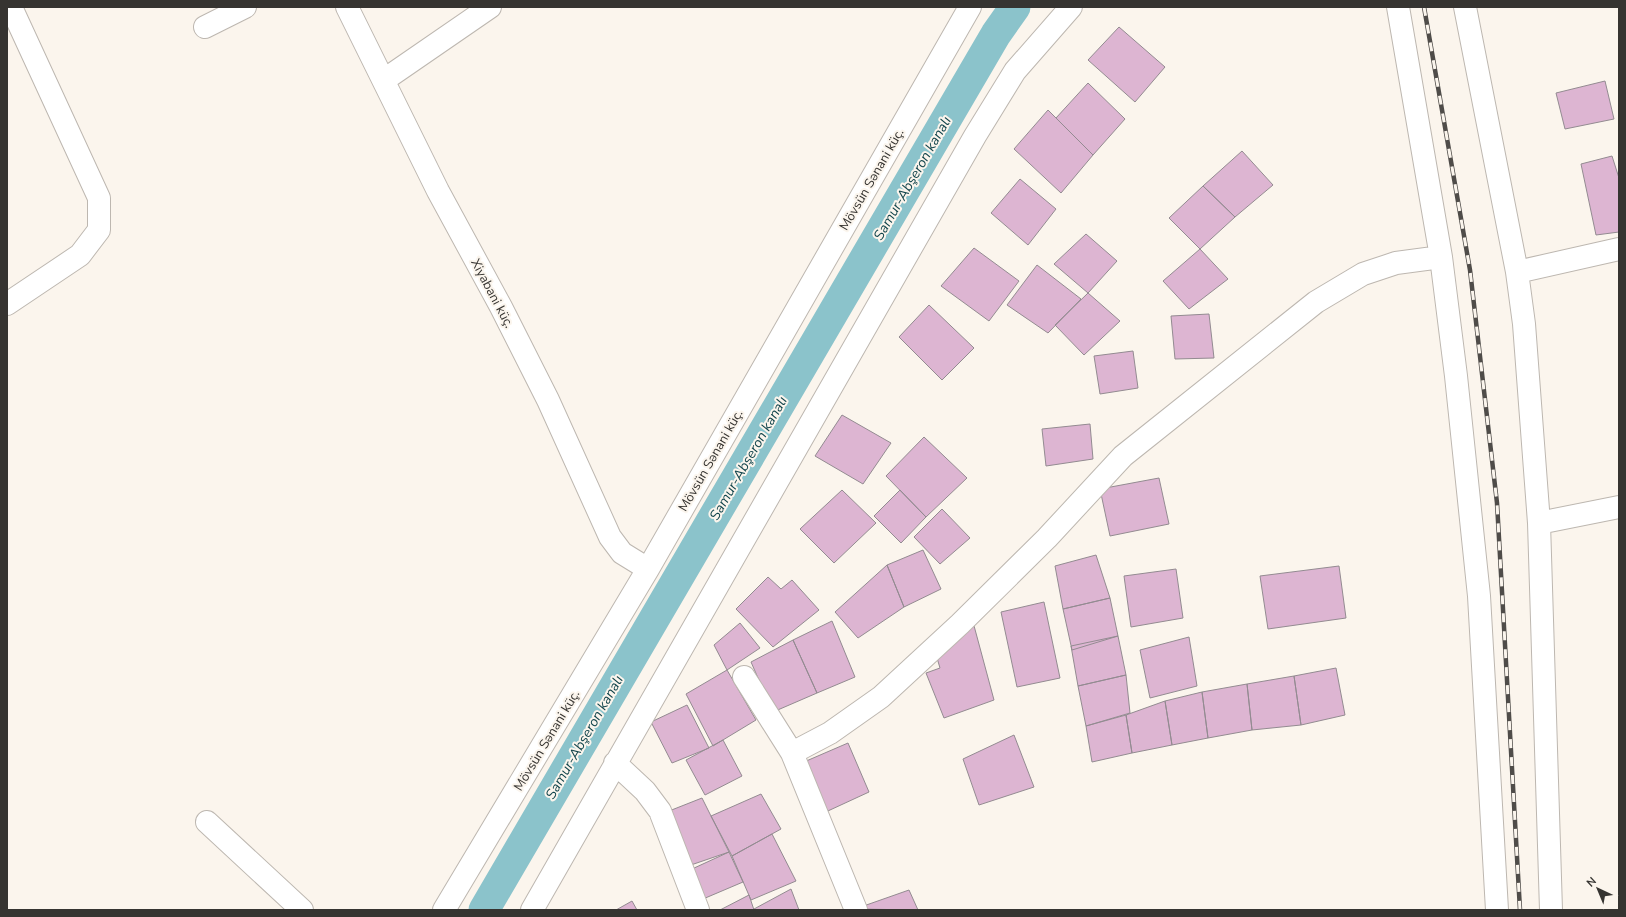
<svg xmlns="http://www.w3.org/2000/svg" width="1626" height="917" font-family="'Nunito Sans',sans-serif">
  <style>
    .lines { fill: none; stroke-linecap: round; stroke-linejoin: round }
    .canal { stroke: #8bc3cb; stroke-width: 31 }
    .building { fill: #ddb5d2; stroke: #938b91 }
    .street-casing { stroke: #bdb7b0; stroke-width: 24 }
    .street { stroke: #fff; stroke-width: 22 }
    .rail-casing { stroke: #4f4c49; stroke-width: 4.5 }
    .rail { stroke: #fbf5ed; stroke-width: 3; stroke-dasharray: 9; stroke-linecap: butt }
    .labels { text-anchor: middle; stroke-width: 4; stroke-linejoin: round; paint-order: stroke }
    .street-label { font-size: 13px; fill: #363431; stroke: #fbf5ed }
    .water-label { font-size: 14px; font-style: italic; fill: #11444b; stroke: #fbf5ed }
  </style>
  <rect width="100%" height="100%" fill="#fbf5ed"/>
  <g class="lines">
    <path class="canal" d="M484,910l512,-876 19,-27"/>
  </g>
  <path class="building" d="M1119,27l46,40 -30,35 -47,-42z
    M1605,81l9,38 -49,10 -9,-36z
    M1088,83l37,36 -32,36 -37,-37z
    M1048,110l45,45 -32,38 -47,-44z
    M1242,151l31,34 -38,32 -32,-31z
    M1612,156l7,22v54l-23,3 -15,-71z
    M1020,179l36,30 -28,36 -37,-32z
    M1203,186l32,31 -35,32 -31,-31z
    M1086,234l31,27 -29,32 -34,-29z
    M974,248l45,33 -30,40 -48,-35z
    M1200,249l28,30 -39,30 -26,-28z
    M1037,265l44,34 -33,34 -41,-28z
    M1088,293l32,28 -36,34 -29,-30z
    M929,305l45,43 -32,32 -43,-43z
    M1209,314l5,44 -39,1 -4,-43z
    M1133,351l5,37 -38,6 -6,-38z
    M842,415l49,28 -28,41 -48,-28z
    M1090,424l3,35 -47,7 -4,-37z
    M924,437l43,41 -41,39 -40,-41z
    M1159,478l10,46 -59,12 -10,-47z
    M842,490l34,33 -42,40 -34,-34z
    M900,490l26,27 -25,26 -27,-27z
    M942,509l28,29 -30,26 -26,-27z
    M923,550l18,39 -37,18 -17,-42z
    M1096,555l14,43 -47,11 -8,-43z
    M887,565l17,42 -46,31 -23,-26z
    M1339,566l7,52 -78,11 -8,-53z
    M1176,569l7,49 -52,9 -7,-51z
    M768,577l13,12 11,-9 27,30 -46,37 -37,-38z
    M1110,598l8,38 -46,14 -9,-41z
    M1044,602l16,76 -43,9 -16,-75z
    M832,621l23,56 -38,16 -24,-53z
    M973,622l21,78 -50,18 -18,-45 14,-5 -6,-20z
    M740,623l20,25 -33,22 -13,-25z
    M1118,636l8,39 -48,11 -7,-40z
    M1189,637l8,49 -47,12 -10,-48z
    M793,640l24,53 -44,19 -22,-50z
    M1336,668l9,47 -44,10 -7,-49z
    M727,670l29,50 -43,26 -27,-52z
    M1126,675l4,38 -44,13 -8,-40z
    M1294,676l7,49 -49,5 -5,-46z
    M1247,684l5,46 -44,8 -6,-46z
    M1202,692l6,46 -36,7 -7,-44z
    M1165,701l7,44 -40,8 -6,-38z
    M687,705l22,43 -37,15 -21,-41z
    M1126,715l6,38 -40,9 -6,-36z
    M1014,735l20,52 -55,18 -16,-46z
    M723,740l19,36 -37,19 -19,-35z
    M848,743l21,49 -52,24 -20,-51z
    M761,794l20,35 -49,27 -21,-40z
    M702,798l27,54 -44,15 -21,-54z
    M772,834l24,47 -45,19 -19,-44z
    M729,852l14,30 -40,17 -11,-30z
    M791,889l8,21h-45v-1z
    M909,890l9,20 -63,-1z
    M749,895l5,15h-34z
    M632,901l5,9h-21z"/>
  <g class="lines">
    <defs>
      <path id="street" d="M347,7l91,184 63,116 47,93 62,137 12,16 26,16
        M1398,7l43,250 15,119 23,220 18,314
        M1465,7l52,265 7,52 15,199 12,387
        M205,27l40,-20
        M384,80l106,-73
        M1517,272l102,-23
        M7,304l73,-49 19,-25v-32l-88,-191
        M1539,523l80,-16
        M744,677l48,76 64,157
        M792,753l38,-20 51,-36 79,-73 87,-86 76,-82 193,-154 47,-28 33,-11 45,-6
        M615,763l30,28 15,20 38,99
        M207,822l95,88
        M444,910l204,-341 322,-562
        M532,910l443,-774 40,-65 56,-64"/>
    </defs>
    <use href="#street" class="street-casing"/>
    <use href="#street" class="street"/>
    <defs>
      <path id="rail" d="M1424,7l46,263 27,233 23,407"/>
    </defs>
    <use href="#rail" class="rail-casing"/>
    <use href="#rail" class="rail"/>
  </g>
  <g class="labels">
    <g class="street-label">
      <text transform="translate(871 179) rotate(-60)" y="5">Mövsün Sənani küç.</text>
      <text transform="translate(493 293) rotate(62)" y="5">Xiyabani küç.</text>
      <text transform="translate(710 460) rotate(-60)" y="5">Mövsün Sənani küç.</text>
      <text transform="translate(546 740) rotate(-59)" y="5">Mövsün Sənani küç.</text>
    </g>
    <g class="water-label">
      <text transform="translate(912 178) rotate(-60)" y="5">Samur-Abşeron kanalı</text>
      <text transform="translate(748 458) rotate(-60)" y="5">Samur-Abşeron kanalı</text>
      <text transform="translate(584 737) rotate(-60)" y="5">Samur-Abşeron kanalı</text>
    </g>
  </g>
  <rect width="1626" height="917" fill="none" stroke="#363431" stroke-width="16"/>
  <g transform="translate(1598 889) rotate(316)" stroke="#fbf5ed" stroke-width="3" paint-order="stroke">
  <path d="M0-3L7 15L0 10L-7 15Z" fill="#363431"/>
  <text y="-6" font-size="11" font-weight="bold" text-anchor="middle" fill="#363431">N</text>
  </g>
</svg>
